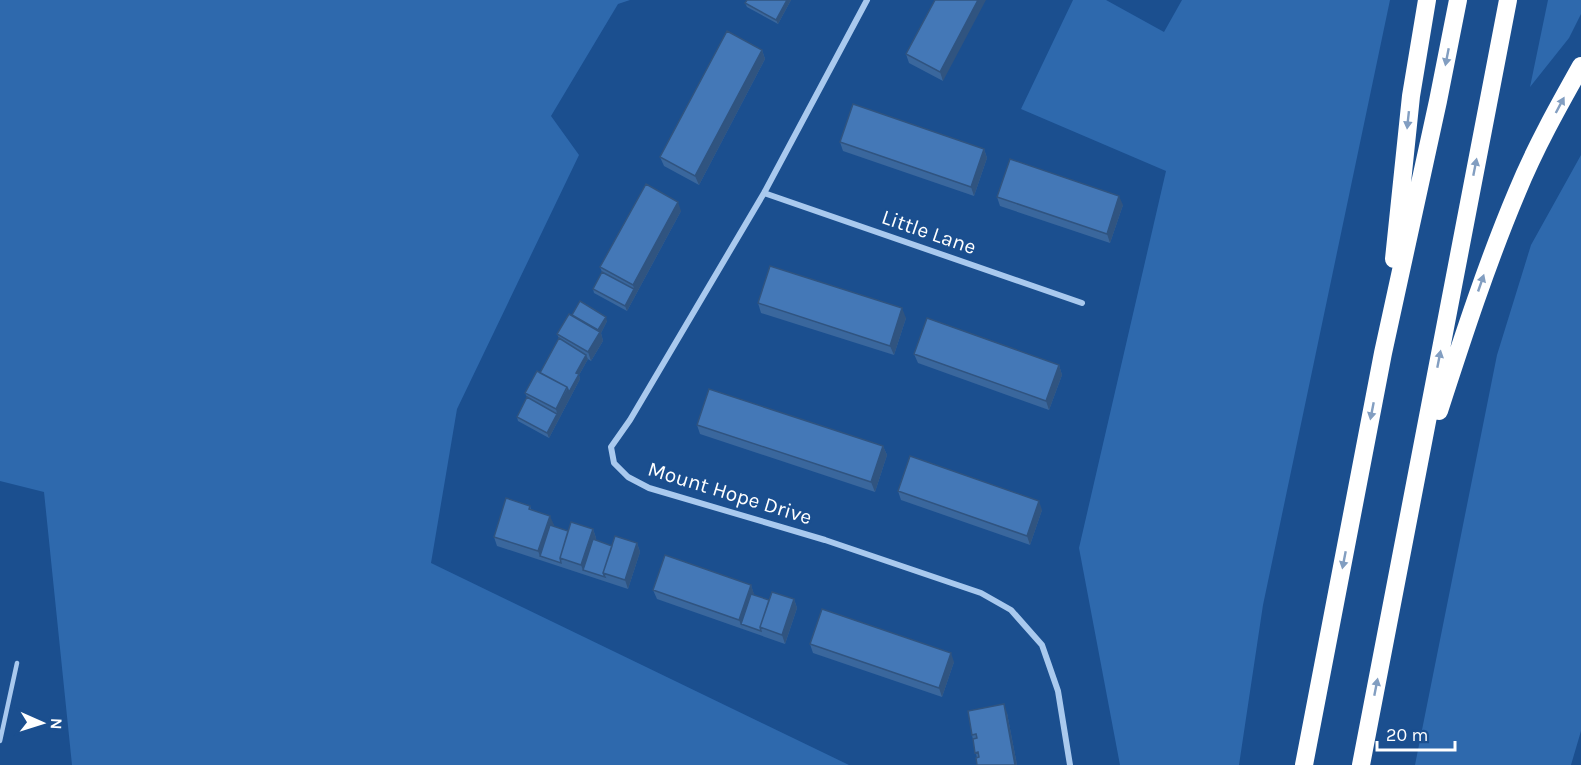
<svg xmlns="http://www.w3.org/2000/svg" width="1581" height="765" font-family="Karla,sans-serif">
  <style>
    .green { fill: #2e69ad }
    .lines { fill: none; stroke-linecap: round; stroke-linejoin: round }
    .lane { stroke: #a9c9ee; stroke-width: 4.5 }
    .street { stroke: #a9c9ee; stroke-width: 6 }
    .highway { stroke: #fff; stroke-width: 18 }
    .wall { fill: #3a679d }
    .shaded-wall { fill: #305480 }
    .building { fill: #4478b7; stroke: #305480; stroke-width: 1.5 }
    .oneway { fill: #829ec1 }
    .labels { text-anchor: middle; stroke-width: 4.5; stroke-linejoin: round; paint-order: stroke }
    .street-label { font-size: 21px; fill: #fff; stroke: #1b4f8f }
  </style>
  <rect width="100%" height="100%" fill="#1b4f8f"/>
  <path class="green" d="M0,0h630l-12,4 -67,112 28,39 -122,254 -26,154 418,202h-777l-28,-273 -44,-11z
    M1073,0h33l58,32 18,-32h208l-127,605 -24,160h-119l-41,-217 87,-377 -145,-62z
    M1548,0h33v14l-12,24 -39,49z
    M1581,155v576l-10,34h-156l82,-410 34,-110z"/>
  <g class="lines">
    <path class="lane" d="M0,741l17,-78"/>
    <path class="street" d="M867,0l-103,193 -134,227 -19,27 3,16 14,14 21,11 176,52 156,53 30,17 31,35 16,46 12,74
      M764,193l318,110"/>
    <path class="highway" d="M1394,259l17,-163 16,-96
      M1439,411c24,-74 48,-148 78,-219 18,-44 41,-85 64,-126
      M1304,765l79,-412 55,-252 20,-101
      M1361,765l147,-765"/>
  </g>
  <path class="wall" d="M791,0l-13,24 -31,-17 -2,-4z
    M935,0l8,81 -34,-18 -3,-9z
    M762,50l3,9 -66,126 -35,-19 -4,-9z
    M840,142l144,7 3,9 -13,38 -131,-45z
    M997,197l126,8 -13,38 -110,-37z
    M681,211l-54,100 -33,-18 -1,-4 9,-17 -2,-5z
    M758,303l148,15 -12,37 -133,-42z
    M572,315l35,6 -6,12 2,8 -12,20 -3,-2 -9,16 1,4 -31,59 -31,-17 -1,-4 10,-20 -2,-4 15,-20 19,-35 -2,-4z
    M914,354l145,11 3,10 -13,35 -131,-47z
    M697,425l186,21 4,9 -12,37 -175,-58z
    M898,491l144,19 -12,35 -129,-45z
    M530,506l1,3 23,16 -1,1 15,5 25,-2 3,9v2l16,6 25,-3 3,9 -12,37 -131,-43 -3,-9z
    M751,585l3,10 15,5 25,-1 3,9 -12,36 -128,-45 -4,-9z
    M810,644l144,18 -12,35 -129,-44z
    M1007,713l10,52h-40v-7l-5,-23z"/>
  <path class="shaded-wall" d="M787,0h4l-13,24 -2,-4z
    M978,0h8l-43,81 -3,-9z
    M762,50l3,9 -66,126 -4,-9z
    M984,149l3,9 -13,38 -3,-9z
    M1119,196l4,9 -13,38 -3,-9z
    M678,202l3,9 -54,100 -2,-5 9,-17 -1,-4z
    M902,308l4,10 -12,37 -4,-9z
    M606,317l1,4 -6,12 2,8 -12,20 -3,-9 9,-19z
    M586,355l2,4 -9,16 1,4 -31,59 -2,-5 10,-19 -1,-5z
    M1059,365l3,10 -13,35 -3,-9z
    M883,446l4,9 -12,37 -4,-10z
    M1039,501l3,9 -12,35 -3,-9z
    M550,516l4,9 -11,32 -3,-1 -2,-5z
    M593,529l3,9 -10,33 -3,-1 -2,-5z
    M637,543l3,9 -12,37 -3,-9z
    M751,585l3,9 -10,31 -3,-1 2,5 -4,-9z
    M794,599l3,9 -12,36 -3,-9z
    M951,653l3,9 -12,35 -3,-9z
    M1004,704l3,9 10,52h-2z"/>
  <path class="building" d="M747,0h40l-11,20 -31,-17z
    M935,0h43l-38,72 -34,-18z
    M727,31l35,19 -67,126 -35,-19z
    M853,104l131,45 -13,38 -131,-45z
    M1010,159l109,37 -12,38 -110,-37z
    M646,184l32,18 -45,83 -33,-18z
    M770,266l132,42 -12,38 -132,-43z
    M602,272l32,17 -9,17 -32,-17z
    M580,301l26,16 -8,13 -26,-15z
    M569,314l31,18 -12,20 -31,-18z
    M927,318l132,47 -13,36 -132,-47z
    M559,338l27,17 -10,18 3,1 -10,18 -2,-5 -27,-14z
    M537,371l30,16 -11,22 -31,-16z
    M709,389l174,57 -12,36 -174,-57z
    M527,397l30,17 -10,19 -30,-16z
    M910,456l129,45 -12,35 -129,-45z
    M506,498l24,8 -1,3 21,7 -12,35 -44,-14z
    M571,522l22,7 -12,36 -21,-7z
    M550,525l18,6 -8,27 1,5 -21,-7z
    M615,536l22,7 -12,37 -22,-7z
    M593,539l19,7 -9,27 2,4 -22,-7z
    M665,555l86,30 -12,35 -86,-30z
    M772,592l22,7 -12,36 -22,-8z
    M751,594l18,6 -9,27 1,4 -20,-7z
    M822,609l129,44 -12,35 -129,-44z
    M1004,704l11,61h-38l-1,-7 3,-1 -1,-5 -3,1 -2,-14 4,-1 -1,-4 -4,1 -4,-24z"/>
  <defs><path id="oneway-solid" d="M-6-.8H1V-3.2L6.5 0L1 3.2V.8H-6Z" transform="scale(1.5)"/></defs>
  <g class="oneway">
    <use href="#oneway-solid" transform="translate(1447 57) rotate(101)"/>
    <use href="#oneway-solid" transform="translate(1560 105) rotate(-62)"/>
    <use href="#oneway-solid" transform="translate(1408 120) rotate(96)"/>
    <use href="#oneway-solid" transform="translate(1475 167) rotate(-79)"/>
    <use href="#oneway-solid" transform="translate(1481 283) rotate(-71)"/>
    <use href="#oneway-solid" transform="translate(1439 359) rotate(-79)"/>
    <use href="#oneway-solid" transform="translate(1372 411) rotate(101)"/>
    <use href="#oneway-solid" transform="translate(1344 560) rotate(101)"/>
    <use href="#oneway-solid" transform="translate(1376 687) rotate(-79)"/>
  </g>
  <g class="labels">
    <g class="street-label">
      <text transform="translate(929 232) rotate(19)" y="7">Little Lane</text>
      <text transform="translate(730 493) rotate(17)" y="7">Mount Hope Drive</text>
    </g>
  </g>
  <g transform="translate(42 723) rotate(93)" stroke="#1b4f8f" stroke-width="4.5" paint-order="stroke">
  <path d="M0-4.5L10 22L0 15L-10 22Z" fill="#ffffff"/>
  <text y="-9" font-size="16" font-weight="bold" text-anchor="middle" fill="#ffffff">N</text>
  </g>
  <path d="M1377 741v9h78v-9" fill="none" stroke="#ffffff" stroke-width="3"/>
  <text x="1386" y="741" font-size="18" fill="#ffffff" stroke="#1b4f8f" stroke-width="4.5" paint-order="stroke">20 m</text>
</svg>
